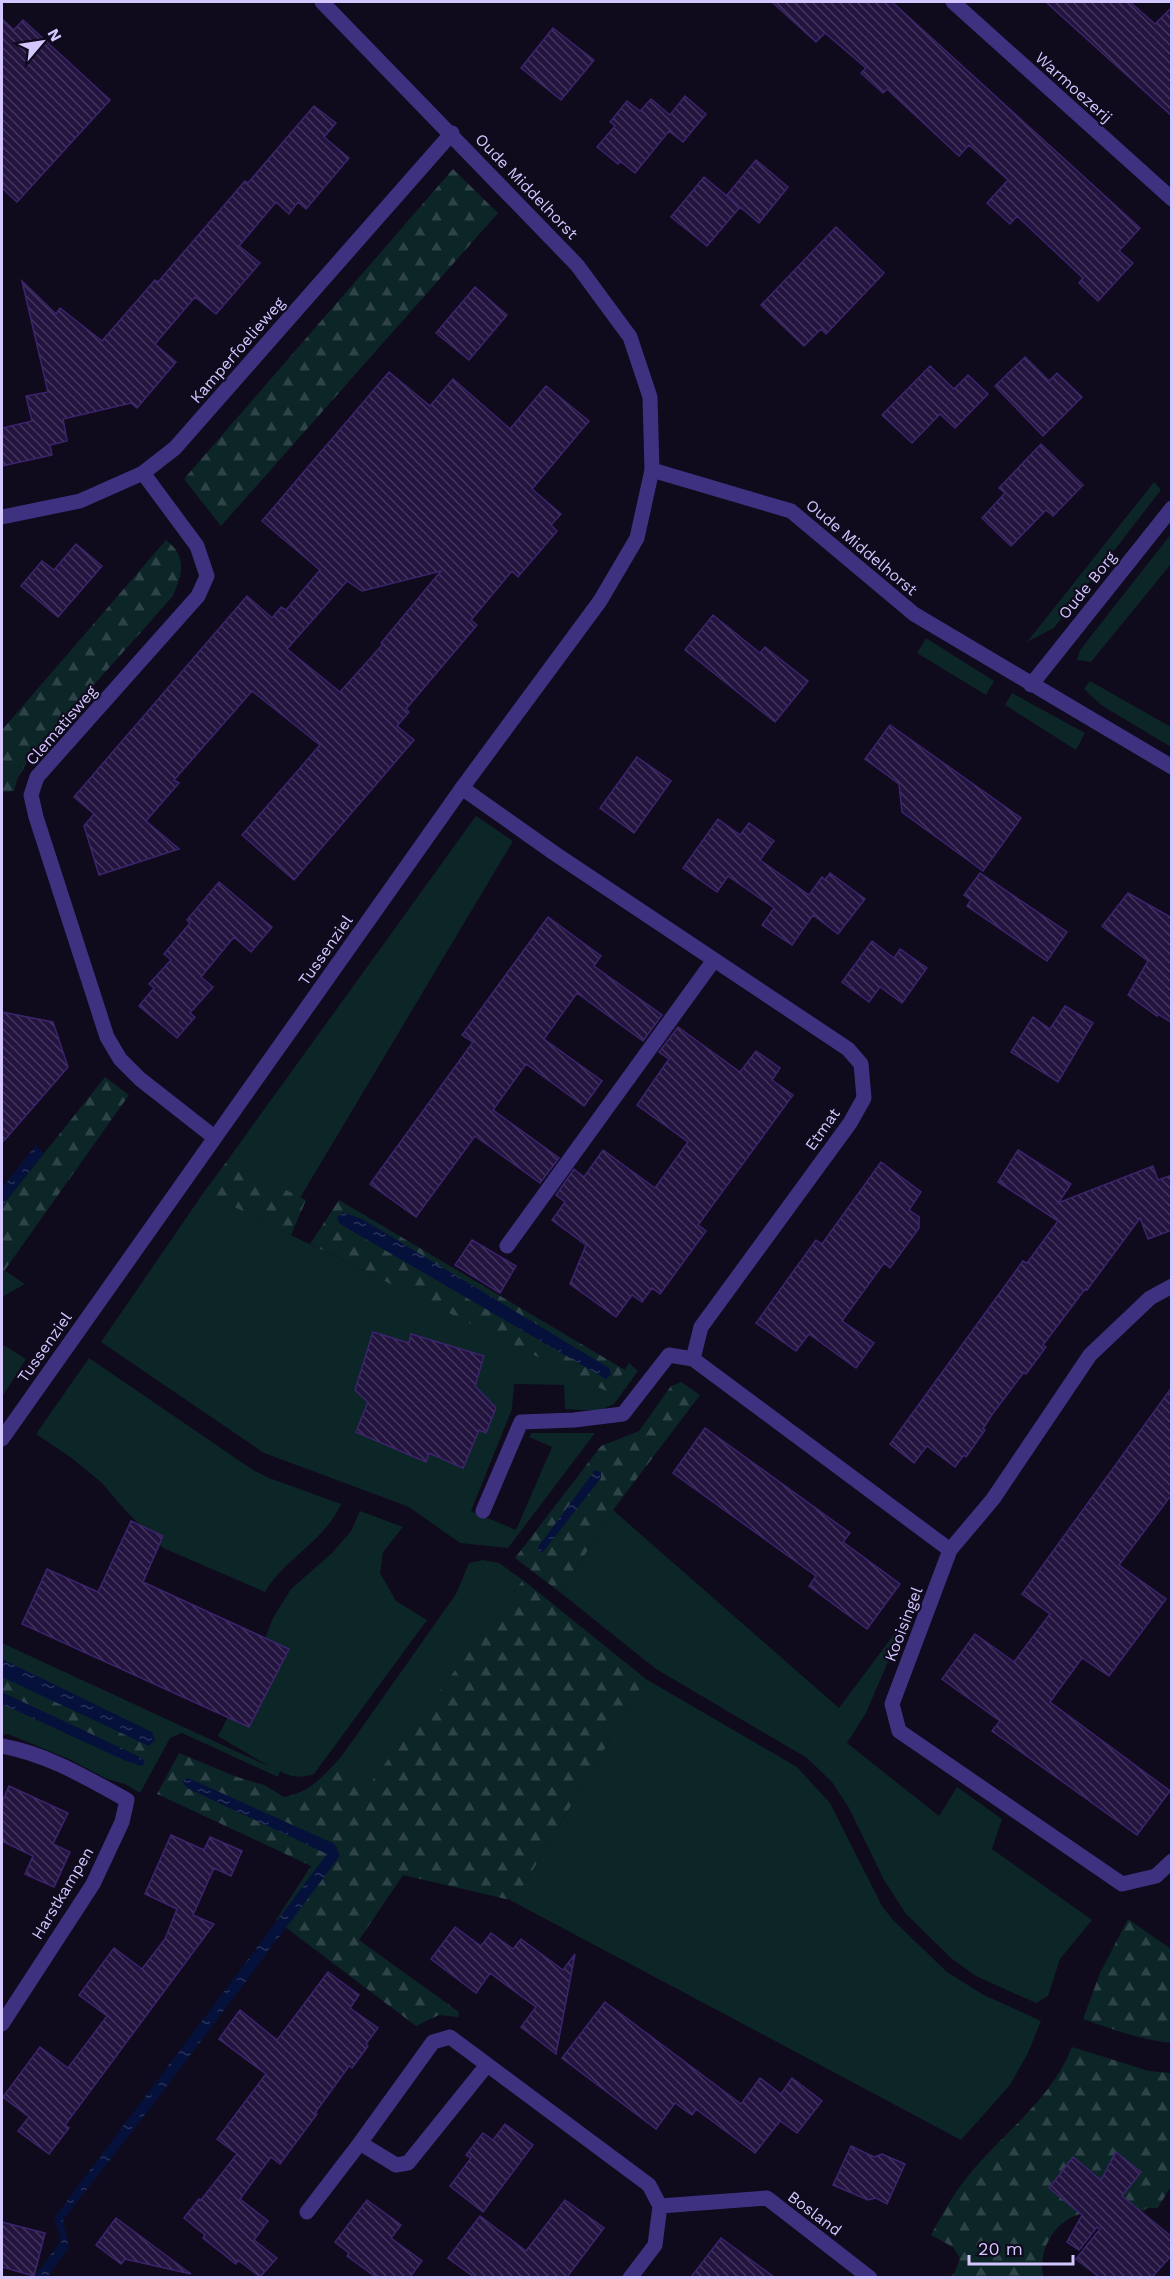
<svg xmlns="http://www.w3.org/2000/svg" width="1173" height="2279" font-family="'Work Sans',sans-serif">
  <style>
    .grass { fill: #0c2527 }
    .forest { fill: url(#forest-firs) }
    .water { fill: url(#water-ripples) }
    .building { fill: url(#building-back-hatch); stroke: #3c246d; stroke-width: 1.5; fill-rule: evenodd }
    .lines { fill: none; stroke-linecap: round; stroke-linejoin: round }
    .minor { stroke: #3e3180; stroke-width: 15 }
    .tertiary { stroke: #3e3180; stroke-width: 15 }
    .labels { text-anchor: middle; stroke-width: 4.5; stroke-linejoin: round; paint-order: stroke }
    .street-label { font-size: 16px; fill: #d4c6ff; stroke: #100a1d }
  </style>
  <defs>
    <pattern id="forest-firs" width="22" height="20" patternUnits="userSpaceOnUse" patternTransform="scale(1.5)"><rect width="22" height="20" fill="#0c2527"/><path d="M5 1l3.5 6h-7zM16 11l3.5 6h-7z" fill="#2e4347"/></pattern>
    <pattern id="water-ripples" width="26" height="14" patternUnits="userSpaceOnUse" patternTransform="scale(1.5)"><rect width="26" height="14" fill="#05113b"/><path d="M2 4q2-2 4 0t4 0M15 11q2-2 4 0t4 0" fill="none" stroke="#293258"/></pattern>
    <pattern id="building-back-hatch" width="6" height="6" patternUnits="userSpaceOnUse" patternTransform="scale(1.5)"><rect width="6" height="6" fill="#23143f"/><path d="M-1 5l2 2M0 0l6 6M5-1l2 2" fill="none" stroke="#42355c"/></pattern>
  </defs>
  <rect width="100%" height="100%" fill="#100a1d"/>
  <path class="grass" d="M1154,482l7,8 -107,138 -27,14z
    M1171,534v30l-80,98 -14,-2 3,-10z
    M926,638l68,43 -8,14 -69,-42z
    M1090,681l81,46v20l-70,-42 -17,-16z
    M1012,693l73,40 -9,17 -71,-45z
    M476,816l37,25 -213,357 -73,-37z
    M204,1192l406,200 19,-29 9,8 -24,33 -15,7 -34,-2 -1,-24 -50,-1 -2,25 -41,102 45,19 36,-83 -23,-10 3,-4h63l-87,115 -48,-5 -51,-36 -145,-54 -163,-111z
    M4,1270l21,14 -23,13v-23z
    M2,1344l24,15 -24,38z
    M89,1358l164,112 16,8 72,26c-17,38 -55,53 -76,88l-102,-44 -38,-38 -23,-27 -29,-24 -37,-25z
    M613,1510l226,198 68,-91 -41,96 -19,30 92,73 18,-29 45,32 -10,30 100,71 -32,39 -12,37 -12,7 -60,-27 -24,-17 -46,-45 -22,-34 -35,-72 -17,-26 -25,-24 -151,-89 -95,-76z
    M360,1511l43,16 -20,25 -3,21 16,28 31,19 -113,154c-14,4 -21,4 -34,-3l-2,6 -96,-44 -12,5 -30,55 -15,-9 -18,-5 -36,-19 -63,-26 -6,1v-36l136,64 19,-24 -155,-69v-27l268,124 -52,-31 36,-69 19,-49 18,-29 41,-36 19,-22z
    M483,1560l16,3 24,17 -160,214 -22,-37 115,-163 13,-31z
    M646,1679l151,88 33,36 52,103 12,15 53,51 37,23 57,26 -13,32 -18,32 -49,55 -451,-240 8,-5z"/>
  <path class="forest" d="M453,169l45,44 -277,313 -37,-47z
    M166,540c22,17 16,34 7,56l-139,156 -16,25 -4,14 -12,1v-62z
    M105,1077l24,18 -127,179v-68z
    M227,1161l79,39 -15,35 -87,-43z
    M339,1200l286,170 -15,23 -300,-149z
    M681,1382l19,13 -87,115 -52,83 -46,-35 86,-112 38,-15 32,-45z
    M523,1580l123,99 -128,216 -8,5 -107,-25 -44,65 100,72 -1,5 -19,-2 -23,11 -140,-106 35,-54 -154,-72 22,-41 58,24 27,8 20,12c27,-5 38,-20 57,-40l22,36z
    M2,1666l155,73 -18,24 -137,-64z
    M1128,1919l43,30v94c-30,-3 -59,-14 -88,-24l17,-46z
    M1072,2047l77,24 22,2v113l-13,22h-11l-15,11c-9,-3 -18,-6 -28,-7 -39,-5 -67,28 -61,65h-93l5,-5 5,-14 -7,-11 -22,-12c11,-20 22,-41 37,-59 34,-42 84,-77 104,-129z"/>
  <path class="water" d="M36,1145l8,8 -42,53v-18z
    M342,1212l20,7 247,149 2,7 -5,4 -266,-155 -3,-6z
    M595,1470l6,2v6l-58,74h-3l-2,-5z
    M2,1659l150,73 3,8 -6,6 -147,-69z
    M2,1692l136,64 7,5 -3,5 -16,-5 -124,-57z
    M188,1778l147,66 5,12 -188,250 -89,114 6,28 -22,29h-13l27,-36 -7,-23 273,-364 -140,-66 -5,-7z"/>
  <path class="building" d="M772,2h120l248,226 -21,23 14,12 -35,38 -19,-18 4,-5 -66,-62 -7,8 -23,-21 21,-23 -39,-35 -10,11 -72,-67 -4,4 -22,-20 5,-5 -41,-35 -9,9z
    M1046,2h84l25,22 17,-17v109z
    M2,19l12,11 9,-10 87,80 -93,102 -15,-14z
    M553,28l41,32 -33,40 -40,-32z
    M685,96l21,18 -23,28 -14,-11 -34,42 -15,-12 -2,3 -21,-17 18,-21 -5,-4 17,-21 13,10 11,-12 19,16z
    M314,106l22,17 -12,14 25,21 -43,51 -8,-7 -9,12 -13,-12 -37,44 21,17 -44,51 -21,-17 -40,47 21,18 -39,46 -6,-5 -68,16 4,22 -17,4 2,10 -50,11v-38l30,-7 -6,-25 22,-4 -26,-111 34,33 4,-6 42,33 53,-61 3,2 87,-101 3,2z
    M756,160l32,27 -29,36 -19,-16 -33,39 -36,-29 33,-40 35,29 -12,-11z
    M836,227l48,46 -58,61 -5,-5 -17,17 -43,-41z
    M475,287l32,28 -38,45 -33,-27z
    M1025,357l24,24 8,-8 25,24 -39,39 -48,-50z
    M930,366l24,23 14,-14 20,19 -33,34 -15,-14 -28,29 -30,-28z
    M389,372l41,34 23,-27 57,50 36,-43 43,35 -57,68 29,25 -10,11 6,6 -39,46 -6,-6 -41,49 6,5 -71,84 3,3 -12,14 17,14 -120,140 -52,-45 78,-90 -68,-54 -78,89 5,3 -33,38 33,28 -80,26 -15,-49 10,-12 -20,-17 173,-201 25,22 9,-11 5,3 34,-40 -58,-49zM441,571l-60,72 2,1 -43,48 -53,-43 60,-68 15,10z
    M1041,444l42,41 -30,31 -7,-6 -35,36 -29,-28 23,-25 -6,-5z
    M76,544l26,22 -44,51 -37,-31 21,-25 12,9z
    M713,615l47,38 5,-6 43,34 -33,41 -90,-72z
    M890,725l131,93 -38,53 -81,-59 -3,-28 -34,-25z
    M637,757l34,24 -37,52 -34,-25z
    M718,819l22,16 9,-12 25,18 -14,19 49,35 13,-18 3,3 5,-7 35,26 -27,35 -25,-19 -21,30 -30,-20 12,-17 -46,-32 -11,16 -34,-24z
    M980,873l87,59 -20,29 -80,-55 4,-6 -7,-5z
    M219,882l53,45 -21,25 -17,-15 -33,40 12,10 -23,26 5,4 -18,21 -38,-32 15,-18 -5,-4 22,-24 -7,-6 26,-31 -3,-3z
    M1128,893l44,25v105l-14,-9 -1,2 -29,-21 20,-34 -46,-35z
    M548,917l53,39 -7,10 68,49 -19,26 -66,-48 -33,46 58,42 -18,25 -58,-42 -33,46 66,48 -19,25 -65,-47 -59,81 -46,-33 103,-142 -11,-7z
    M872,941l22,17 6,-9 27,19 -25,35 -22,-16 -11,15 -27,-20z
    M1065,1006l28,17 -35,59 -47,-30 22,-35 17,12z
    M2,1012l51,10 15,45 -66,76z
    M678,1027l62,45 16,-21 24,17 -8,12 21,15 -95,130 8,6 -46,63 -8,-6 -10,14 -10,-7 -16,22 -46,-33 16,-39 -34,-25 13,-18 -9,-7 18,-26 10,8 19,-27 52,38 33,-46 -51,-37 32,-46 -10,-7z
    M1018,1150l53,34 -13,19 95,-37 5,14 14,-5v55l-24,9 -8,-21 -53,72 -2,-1 -42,56 3,2 -20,27 -2,-2 -33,44 -8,13 2,1 -19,27 -2,-2 -9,12 -28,-21 -13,17 -24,-19 133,-183 4,2 31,-42 -60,-39z
    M881,1162l40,30 -12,18 10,7v11l-29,40 -6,-5 -42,58 32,22 -18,25 -47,-34 -13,17 -40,-28 60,-83 6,4z
    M472,1240l44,26 -16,27 -45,-28z
    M373,1332l36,11 2,-9 73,22 -9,30 21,22 -10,25 -7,-3 -16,38 -34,-15 -3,9 -70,-30 12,-30 -13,-12z
    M1172,1387v107l-53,71 47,34 -57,77 -27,-18 -32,44 120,89 -33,44 -145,-104 8,-10 -58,-42 33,-45 39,28 36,-48 -28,-20z
    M705,1428l145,105 -7,9 57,42 -33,45 -58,-43 7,-10 -143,-103z
    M131,1521l32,15 -20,46 146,67 -40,78 -227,-103 25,-55 51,23z
    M9,1786l59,27 -15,31 17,8 -16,35 -29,-13 8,-18 -31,-15v-39z
    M171,1835l33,15 6,-13 32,14 -11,25 -17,-8 -21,47 21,9 -149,201 4,3 -20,26 -31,-23 11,-14 -26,-20 37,-50 28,21 39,-52 -28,-21 35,-47 28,21 23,-30 12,-30 -32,-15z
    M455,1927l26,19 10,-13 22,16 8,-10 42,31 12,-16 -19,100 -35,-27 15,-20 -46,-34 -14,20 -45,-34z
    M328,1972l31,23 -9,13 28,20 -12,16 2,2 -16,22 -3,-2 -34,47 2,1 -37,50 -9,-7 -31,42 28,22 -14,19 23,18 -17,19 -22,-17 -2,4 -33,-26 2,-3 -21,-17 15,-19 2,1 36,-46 -20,-15 49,-65 -47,-35 21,-29 37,30z
    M605,2002l136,102 19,-26 21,16 11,-16 30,23 -25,32 -17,-12 -25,32 -59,-44 -4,6 -17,-12 -19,26 -94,-71z
    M505,2124l28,21 -50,67 -33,-26 21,-28 -5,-3 17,-22 10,7z
    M851,2146l23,11 8,-3 23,10 -18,40 -11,-6 -8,2 -35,-15z
    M1116,2152l25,20 -19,24 50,41v18l-20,22h-53l-23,-18 24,-30 -3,-2 -18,23 -12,-8 15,-27 -33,-27 24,-31 28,23z
    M367,2200l34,25 -10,13 31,23 -12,16h-34l-29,-21 2,-3 -14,-11z
    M565,2200l39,28 -37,49h-93l-26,-19 32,-42 46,35z
    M116,2218l75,56 -66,-15 -4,5 -25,-19z
    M2,2222l43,11 -11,43 -32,-9z
    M721,2238l53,39h-83z"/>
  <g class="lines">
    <path class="minor" d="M953,2l219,197
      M652,470l139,41 123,103 258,153
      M143,473l54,73 10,30 -9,20 -161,181 -6,18 5,22 71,220 13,22 20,20 74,58
      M2,517l78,-16 63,-28 32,-25 277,-315
      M1031,685l141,-177
      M462,788l92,65 294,196 13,15 3,34 -14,25 -149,204 -8,32 257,191
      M507,1246l207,-286
      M1172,1286l-22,12 -60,57 -97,144 -43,51 -58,154 7,27 223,153 34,-8 16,-15
      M483,1511l38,-89 53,-2 49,-6 46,-59 24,4
      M2,1746c45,8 85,32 125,54l-5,22 -29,62 -91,140
      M360,2143l36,22 12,-2 79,-98
      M660,2206l107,-8 103,80
      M307,2212l53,-69 73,-101 17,-5 199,148 11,21 -5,39 -25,33"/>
    <path class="tertiary" d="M2,1439l460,-651 138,-187 37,-63 15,-68 -2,-73 -20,-60 -53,-72 -255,-263"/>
  </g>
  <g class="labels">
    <g class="street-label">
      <text transform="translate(1074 87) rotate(42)" y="6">Warmoezerij</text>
      <text transform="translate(527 186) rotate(46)" y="6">Oude Middelhorst</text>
      <text transform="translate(237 350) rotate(-49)" y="6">Kamperfoelieweg</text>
      <text transform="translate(862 547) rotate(40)" y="6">Oude Middelhorst</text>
      <text transform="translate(1087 585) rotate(-51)" y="6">Oude Borg</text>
      <text transform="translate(61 725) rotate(-49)" y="6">Clematisweg</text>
      <text transform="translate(325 950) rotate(-55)" y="6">Tussenziel</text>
      <text transform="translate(822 1129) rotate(-55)" y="6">Etmat</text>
      <text transform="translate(44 1347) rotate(-55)" y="6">Tussenziel</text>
      <text transform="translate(903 1624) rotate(-69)" y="6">Kooisingel</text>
      <text transform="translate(62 1893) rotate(-59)" y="6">Harstkampen</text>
      <text transform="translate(815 2213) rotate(37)" y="6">Bosland</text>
    </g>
  </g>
  <rect width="1173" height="2279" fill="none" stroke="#d4c6ff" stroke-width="6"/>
  <g transform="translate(42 42) rotate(61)" stroke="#100a1d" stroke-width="4.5" paint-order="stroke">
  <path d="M0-4.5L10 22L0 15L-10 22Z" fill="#d4c6ff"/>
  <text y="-9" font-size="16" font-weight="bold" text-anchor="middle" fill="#d4c6ff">N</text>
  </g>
  <path d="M969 2255v9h104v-9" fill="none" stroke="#d4c6ff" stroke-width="3"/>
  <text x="978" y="2255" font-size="18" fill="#d4c6ff" stroke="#100a1d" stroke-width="4.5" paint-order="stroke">20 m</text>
</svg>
